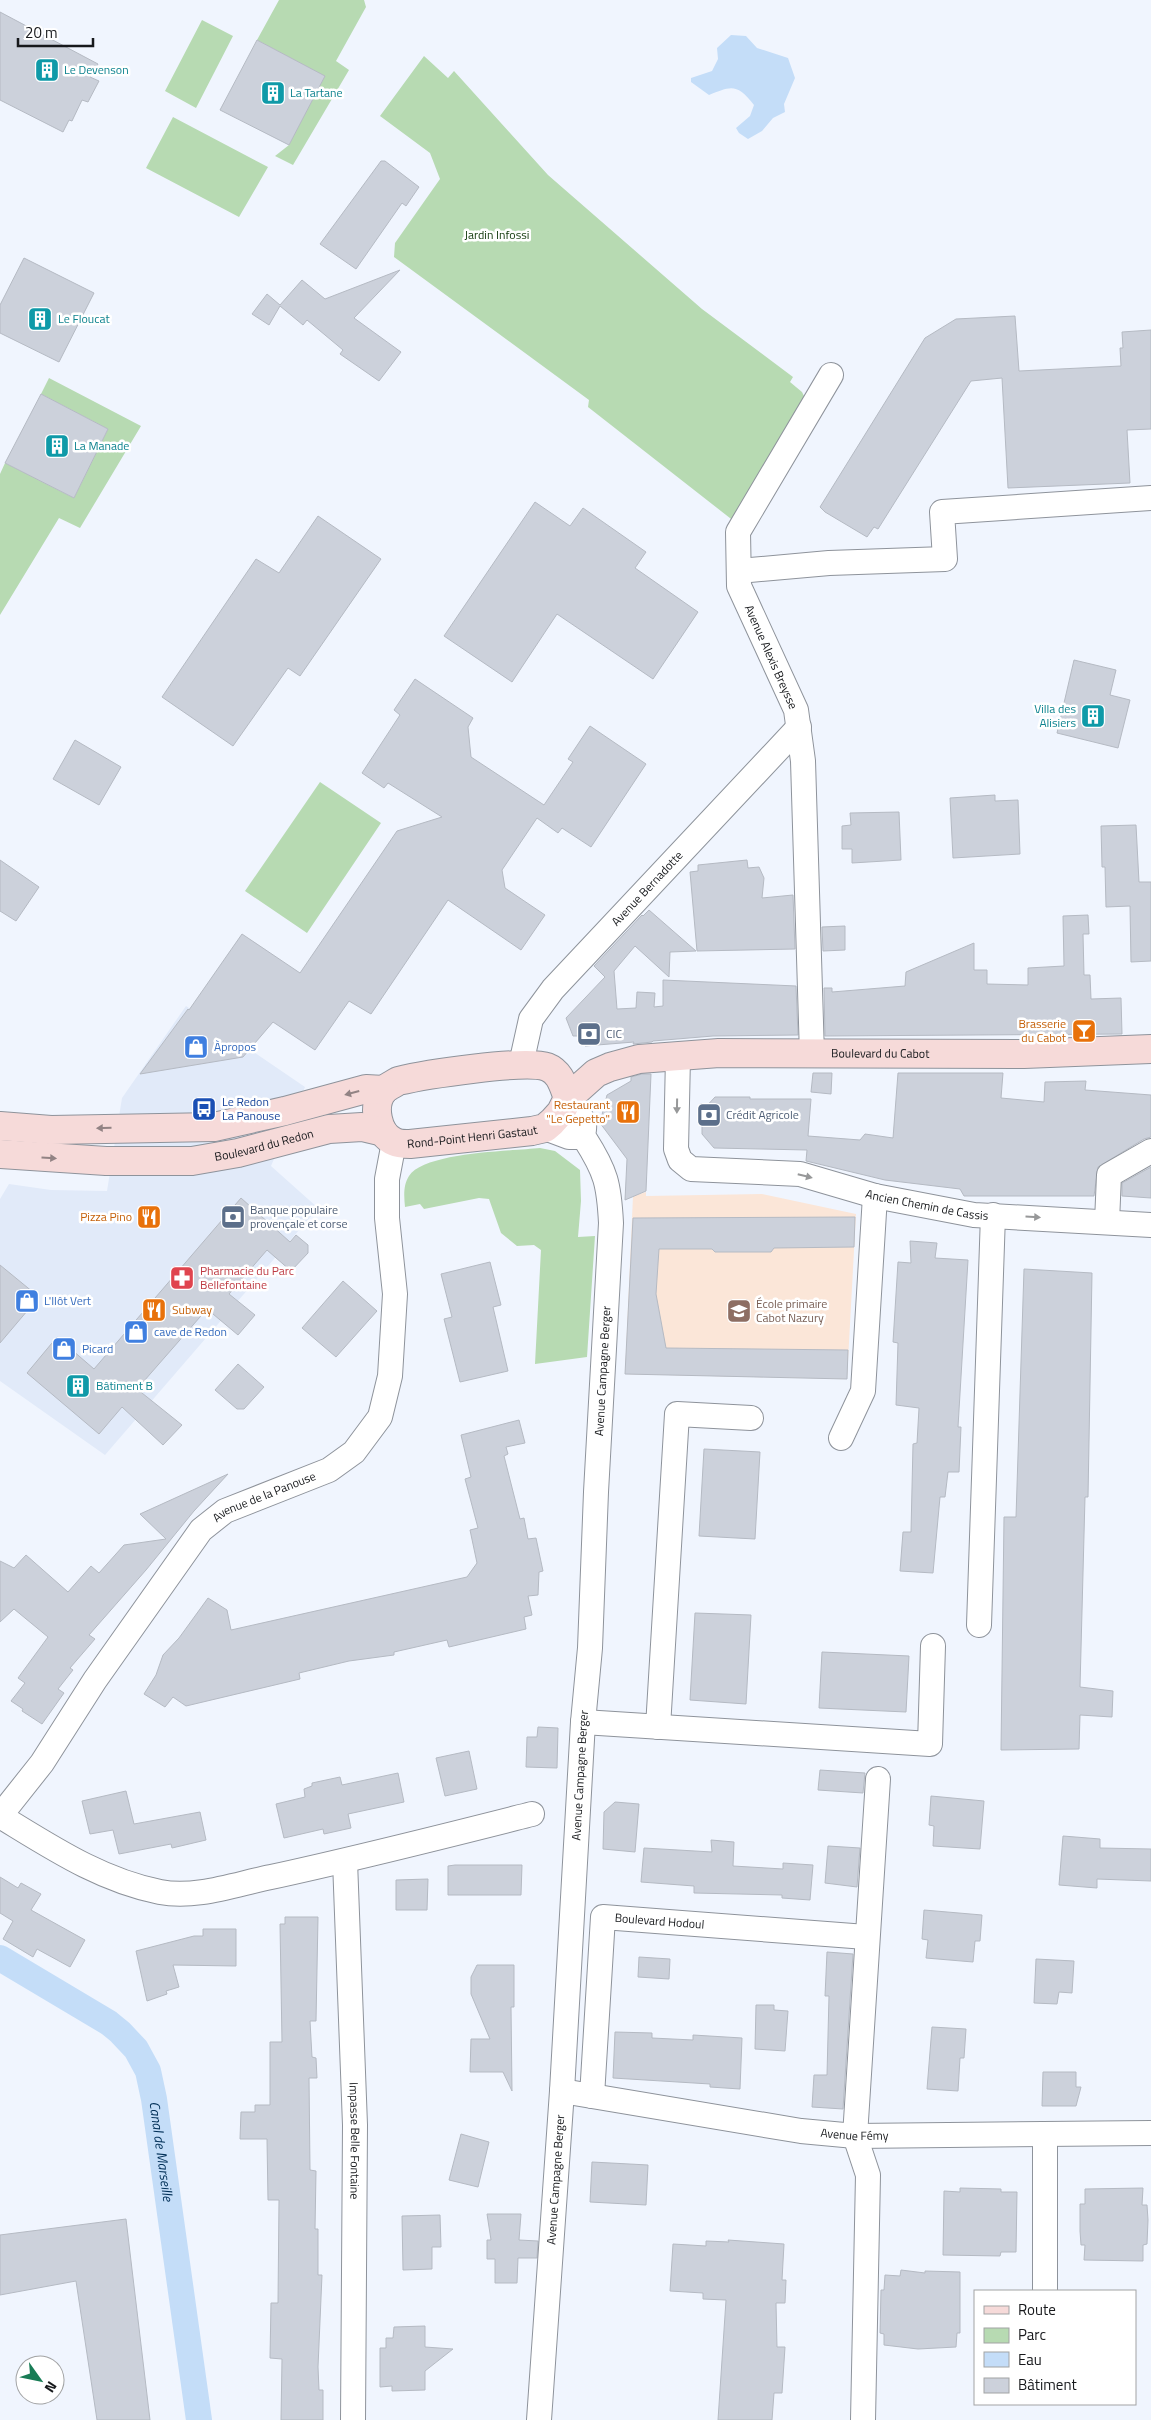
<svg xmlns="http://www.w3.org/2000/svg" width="1151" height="2420" font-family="'Titillium Web',sans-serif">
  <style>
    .built { fill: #e1eaf9 }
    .education { fill: #fbe6d8 }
    .green { fill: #b7dab2 }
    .water { fill: #c4ddf8 }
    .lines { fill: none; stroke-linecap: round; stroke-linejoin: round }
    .canal { stroke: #c4ddf8; stroke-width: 26 }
    .building { fill: #ccd1db; stroke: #b5bac3 }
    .street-casing { stroke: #8e939b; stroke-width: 26 }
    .secondary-casing { stroke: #8e939b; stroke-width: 30 }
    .street { stroke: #fff; stroke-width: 24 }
    .secondary { stroke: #f6dad9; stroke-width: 28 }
    .oneway { fill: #928384 }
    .oneway2 { fill: #979899 }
    .labels { text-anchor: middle; stroke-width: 5; stroke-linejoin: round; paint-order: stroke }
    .culture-label { font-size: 12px; fill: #0d838f; stroke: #fff; text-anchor: start }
    .park-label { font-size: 12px; fill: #0f3709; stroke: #fff }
    .street-label { font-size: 12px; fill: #17191c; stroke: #fff }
    .food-label { font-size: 12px; fill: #c56008; stroke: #fff; text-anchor: end }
    .service-label { font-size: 12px; fill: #4e5e75; stroke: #fff; text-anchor: start }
    .shop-label { font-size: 12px; fill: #366cbe; stroke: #fff; text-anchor: start }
    .transit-label { font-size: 12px; fill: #164399; stroke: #fff; text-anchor: start }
    .health-label { font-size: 12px; fill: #be3a42; stroke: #fff; text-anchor: start }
    .education-label { font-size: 12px; fill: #785e54; stroke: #fff; text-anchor: start }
    .water-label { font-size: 14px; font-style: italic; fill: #012f57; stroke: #fff }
  </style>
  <rect width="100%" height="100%" fill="#f0f5fe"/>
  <path class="built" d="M186,1006l119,81 -34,79 47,42 -213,247 -105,-74v-182l9,-15 42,6 56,1 15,-93z"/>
  <path class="education" d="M646,1192v4l116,-2 94,20 -9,165 -222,-5 8,-178z"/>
  <path class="green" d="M279,0h85l2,7 -30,54 13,9 -56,95 -18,-9 14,-11 35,-69 -67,-36z
    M202,20l31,16 -37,72 -31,-17z
    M424,56l24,22 6,-7 94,104 154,134 91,68 -3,5 12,10 3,6 -70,124 -147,-115 1,-7 -195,-143 1,-14 45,-64 -10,-26 -50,-37z
    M173,117l95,50 -29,50 -93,-49z
    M49,378l92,48 -61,102 -21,-10 -59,97v-141l5,-11 69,35 34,-69 -67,-35z
    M320,782l61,41 -74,110 -62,-42z
    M540,1148l15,3 25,19 1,31 -3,36 17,-1 -8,121 -52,7 6,-114 -7,-5 -17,1 -16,-13 -12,-34 -10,-1 -55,11 -4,-5 -15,3c-1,-10 -2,-22 4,-31 15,-24 103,-25 131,-28z"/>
  <path class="water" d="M731,35l15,1 11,12 31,10 7,20 -11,26 1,8 -12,6 -11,13 -14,8 -9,-6 -3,-5 14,-12 4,-11c-17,-22 -23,-19 -45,-10l-18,-13v-4l21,-7 6,-12 -1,-11z"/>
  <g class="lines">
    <path class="canal" id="s1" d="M0,1958l109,65 11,9 16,17 12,22 6,28 45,321"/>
  </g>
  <path class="building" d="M0,12l98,52 -8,13 9,4 -11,21 -6,-2 -10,21 -3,-1 -6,12 -63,-32z
    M257,40l68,36 -36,69 -69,-35z
    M381,161h4l34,26 -13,19 -4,-3 -46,66 -36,-25z
    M24,258l70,35 -35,69 -59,-29v-28z
    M400,270l-46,48 47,34 -22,29 -39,-27 3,-4 -36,-30 -4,5 -23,-19 -11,19 -17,-11 15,-20 13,11 22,-25 23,19z
    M1015,316l4,55 102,-5 -1,-18h3l-1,-16 29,-2v99l-24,1 3,53 -122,5 -6,-110 -31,3 -93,148 -4,-2 -7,10 -42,-25 -5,-5 105,-169 31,-19z
    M41,394l67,35 -34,69 -69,-35z
    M535,502l35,24 13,-18 63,44 -11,16 63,44 -45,67 -96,-65 -45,68 -68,-46z
    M318,516l63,43 -81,117 -12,-8 -55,78 -71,-49 94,-138 23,14z
    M1074,660l42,10 -6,25 20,5 -12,48 -61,-15z
    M415,679l58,39 -5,9 3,30 73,48 29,-43 -5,-3 22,-33 56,38 -55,83 -29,-19 -4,5 -21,-15 -35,52 3,18 40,27 -24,35 -73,-50 -77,114 -22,-13 -34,49 -42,-28 -30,35 -103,17 48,-65 1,1 53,-76 58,39 97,-142 45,-14 -54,-34 -4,5 -22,-15 38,-58 -6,-5z
    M75,740l46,27 -22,38 -46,-26z
    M995,795v6l23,-1 2,54 -67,4 -3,-60z
    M899,812l2,48 -49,3v-14h-10v-23l9,-1 -1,-12z
    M1136,825l3,57h12v79l-20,1 -1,-56 -24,1 -1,-40h-3l-1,-41z
    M0,860l39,27 -23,34 -16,-10z
    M747,860l1,8 11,-1 5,11 -2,20 31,-3 2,54 -98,2 -7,-79 8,-1v-6z
    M649,910l47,41 -26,1 -1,25 -34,-31 -21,25 3,38 19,-1 1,-16 18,1 -1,14 9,-1v-26l133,6 2,49 -85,1 -60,5 -1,1 -19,2 1,-2 -49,4 -1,-10h-11l-7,-18 39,-41 -11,-11 48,-51 1,1z
    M1088,915l1,19h-6l1,41h6l1,24 30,-1 1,36 -297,2 -1,-48h8v4l73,-6 1,-14 68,-29v27h13v14l41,1v-17l36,-2 -1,-50z
    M845,926v24l-22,1 -1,-24z
    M813,1073h19l-1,21 -20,-2z
    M898,1073h105l-2,25 43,4 1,-20 41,-1 -1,9 66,5v42l-7,2 -46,28 -4,29h-130l-4,-7 -75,-9 -79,-19 1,-11 -93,-2 -12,-14v-23l13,-14h35v2h61l-3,37 52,4 5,-6 28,4z
    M642,1074h9l-5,117 -21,9 2,-41 -27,-36 7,-28 24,-14v-4z
    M1151,1167v31l-29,-2v-13z
    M241,1198l49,44 6,-7 12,10v8l-17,18 -24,-21 -38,44 26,21 -17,20 -31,-26 -70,80 45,36 -19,20 -41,-38 -23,27 -72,-61 30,-36 37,32z
    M855,1217l-1,30 -80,1 -3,4h-56l-3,-3h-53l-3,45 10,54 182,2 -1,29 -222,-5 8,-156z
    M910,1241l27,2 -2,15 33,2 -10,167h3l-2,45h-11l-3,25h-5l-7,76 -33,-2 3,-39h8l2,-88 4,-1 2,-35 -23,-3 2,-62 -5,-1 5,-80 13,1z
    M490,1262l11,43 -8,2 15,64 -48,11 -16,-63 8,-2 -11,-43z
    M0,1265l39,32 -39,46z
    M1024,1269l68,4 -4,224h-3l-5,190 33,4 -1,26 -32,-2 -1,34 -78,1 3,-233h12z
    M343,1281l34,30 -41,46 -34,-29z
    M238,1364l26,23 -20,22h-7l-22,-19z
    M519,1420l6,23 -19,4 2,7 -4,2 16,63 4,-1 4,21 8,-1 7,33 -4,1 -1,23 -10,1 4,19 -8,2 2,12 -77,18 -2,-7 -53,12v3l-45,6 -50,12 1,6 -114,27 -13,-9 -8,10 -21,-13 12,-19 7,-20 16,-17 29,-40 19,12 4,20 236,-53 10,-14 -7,-33 8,-2 -13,-49 6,-2 -10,-42z
    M704,1449l56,3 -5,87 -56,-3z
    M228,1474l-34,37 -48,59 -57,65 6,4 -25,29 3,2 -15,19 6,4 -22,31 -20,-13 1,-2 -12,-8 14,-18 -7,-5 30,-41 -34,-28 -14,13v-61l14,7 12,-13 42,37 23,-26 8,7 25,-28 42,-6 -26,-25z
    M695,1613l56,2 -5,89 -56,-4z
    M822,1652l87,4 -3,56 -87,-4z
    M538,1727l20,1 -1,40 -31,-1 1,-30h10z
    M469,1751l8,38 -32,7 -9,-38z
    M820,1770l45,3 -2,20 -45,-3z
    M398,1773l6,29 -56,12 3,14 -27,6 -1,-5 -39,9 -8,-34 29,-7 -1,-8 8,-3v-3l28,-6 2,8z
    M126,1791l8,33 66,-12 6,28 -34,8 -1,-4 -52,10 -6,-24 -23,4 -8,-33z
    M931,1796l53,5 -4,48 -47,-3 1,-20 -5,-1z
    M615,1802l24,2 -4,48 -32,-3 1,-37z
    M1063,1836l37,3v9l51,1v32l-54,-2v9l-38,-3z
    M711,1840l23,2 -1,24 50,3v-6l30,2 -3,35 -28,-2v-3l-88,-2v-7l-53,-4 3,-34 68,4z
    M828,1846l32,2 -3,39 -32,-4z
    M455,1865h67l-1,30h-73v-29z
    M0,1877l18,11 3,-5 20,11 -10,16 54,30 -15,27 -33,-18 -4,8 -30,-18 10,-18 -13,-8z
    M428,1879l-1,31h-31v-30z
    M924,1910l58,5 -2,26h-5l-2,21 -47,-4 2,-18 -6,-1z
    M285,1917h33l-2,104h-6l2,36 4,1 1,20h-8l1,92 6,1 -1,58h3v46h4l-4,92 1,23h4v30h-42l1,-61 -12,-1 1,-55h7l1,-103h-11l-1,-61h-27l1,-27h14v-7h15v-63h12l-2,-118h5z
    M203,1929h33v37l-63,-1 6,22 -13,4 1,3 -20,7 -11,-50 58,-15h9z
    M827,1952l26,2 -10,155 -31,-2 2,-32h13l2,-79h-4z
    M639,1957l31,2 -1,20 -31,-2z
    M1036,1959l38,2 -2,32 -13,-1 -2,12 -23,-1z
    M477,1965h37v42h-3l1,84 -9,-19h-33l1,-33h19l-19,-45v-17z
    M756,2005h18v5l14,1 -3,40 -30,-2z
    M932,2027l34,2 -2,29h-4l-2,33 -31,-2z
    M615,2032l37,1v5l41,2v-5l49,3 -2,51 -30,-2v-3l-97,-6z
    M1043,2072h33v15h5l-5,19h-34z
    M461,2134l28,8 -11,45 -29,-7z
    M592,2162l56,3 -2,40 -56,-3z
    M960,2188l41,1v3h16l-1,60h-15l-1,4 -57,-1 1,-64 16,1z
    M1143,2188l-1,17h5l1,15 -1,24 -4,1v16l-59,-1 1,-15h-4l-1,-14v-27h5v-15z
    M487,2214h34l-2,26 19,1 -1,17h-19l-1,25h-22v-24h-8v-19h4z
    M440,2215l1,32h-9v22l-29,1 -1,-54z
    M126,2219l24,201h-53l-21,-139 -76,14v-60z
    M728,2240l56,4 -2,36h4l-1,23h-9l1,44h8l-3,46h-8l-2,27h-54l8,-120 -23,-1v-6l-33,-2 3,-47 33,2v-5l23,1z
    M901,2270l24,3v-2l35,1v61h-3l-1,14 -38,2 -34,-4v-11l-4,-1 1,-43h3l1,-15 15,1z
    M425,2326v21l28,2 -28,22v19l-33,1v-5l-12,1v-39h6v-10h7l1,-11z"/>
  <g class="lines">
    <defs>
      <g id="street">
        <path d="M739,571l90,-8 116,-4 -3,-47 209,-14"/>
        <path d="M812,1055l-9,-294 -7,-51 -57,-124 -1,-54 93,-157"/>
        <path id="s2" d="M678,1057l-2,92 4,11 11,9 109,5 75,22 99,19 177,10"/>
        <path id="s3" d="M521,1064l10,-45 22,-30 246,-262"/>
        <path d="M545,1128l24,9h14"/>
        <path d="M1107,1222l2,-47 42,-24"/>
        <path d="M841,1438l22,-47 12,-195"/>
        <path d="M979,1625l14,-410"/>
        <path d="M583,1722l347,22 3,-98"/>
        <path d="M658,1727l19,-313 74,4"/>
        <path id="s4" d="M0,1816l42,-53 53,-83 106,-150 24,-19 104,-41 25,-18 26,-35 10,-41 5,-82 -8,-76v-39l7,-37"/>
        <path d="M0,1816c51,31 100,64 160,76 36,7 76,-8 111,-15 88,-19 174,-41 261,-63"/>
        <path id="s5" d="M345,1861l10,264 -2,295"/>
        <path id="s6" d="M562,2091l239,40 54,5 296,-3"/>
        <path id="s7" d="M592,2096l11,-179 263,20"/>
        <path d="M1045,2291v-157"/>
        <path id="s8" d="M539,2420l23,-329 21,-369 7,-74 6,-156 15,-269c-2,-39 -5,-51 -26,-84 -3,-5 0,-10 -1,-15 -2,-9 -11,-19 -16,-26"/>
        <path d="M863,2420l5,-245 -13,-39 23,-357"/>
      </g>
      <g id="secondary">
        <path id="s9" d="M568,1098c-5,-13 -8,-26 -21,-31 -22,-8 -124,8 -149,14 -4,3 -10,5 -14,9 -13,14 -7,45 11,52 4,2 11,2 15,2l122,-13 13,-3 7,-6 9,-10 7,-14 28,-25 14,-6 29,-8 80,-6 305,1 127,-5"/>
        <path d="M0,1126l51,4 163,-3 71,-16 81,-22 18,1"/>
        <path id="s10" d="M0,1154l106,7h86l46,-8 91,-24 33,-2 21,5"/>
      </g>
    </defs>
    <use href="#street" class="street-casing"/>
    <use href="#secondary" class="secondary-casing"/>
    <use href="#street" class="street"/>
    <use href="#secondary" class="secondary"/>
  </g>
  <defs><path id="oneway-solid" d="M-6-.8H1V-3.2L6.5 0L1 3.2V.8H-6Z" transform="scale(1.25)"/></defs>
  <g class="oneway">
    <use href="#oneway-solid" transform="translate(352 1093) rotate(165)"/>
    <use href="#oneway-solid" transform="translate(104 1128) rotate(179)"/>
    <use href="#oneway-solid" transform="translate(49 1158) rotate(3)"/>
  </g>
  <g class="oneway2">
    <use href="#oneway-solid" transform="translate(677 1106) rotate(91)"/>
    <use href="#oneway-solid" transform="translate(805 1176) rotate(14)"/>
    <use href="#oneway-solid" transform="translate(1033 1217) rotate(3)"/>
  </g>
  <defs>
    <symbol id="building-square" viewBox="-11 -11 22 22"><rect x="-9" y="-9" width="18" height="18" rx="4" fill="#0f9aa8" stroke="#fff"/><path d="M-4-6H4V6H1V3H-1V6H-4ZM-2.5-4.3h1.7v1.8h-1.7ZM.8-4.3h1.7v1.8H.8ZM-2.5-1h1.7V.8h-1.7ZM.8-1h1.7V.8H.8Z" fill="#fff"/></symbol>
    <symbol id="bar-square" viewBox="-11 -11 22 22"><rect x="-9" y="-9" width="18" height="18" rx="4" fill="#e8710a" stroke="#fff"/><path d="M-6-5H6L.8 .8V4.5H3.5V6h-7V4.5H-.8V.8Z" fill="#fff"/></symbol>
    <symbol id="bank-square" viewBox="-11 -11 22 22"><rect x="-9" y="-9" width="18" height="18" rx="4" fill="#5c6f8a" stroke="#fff"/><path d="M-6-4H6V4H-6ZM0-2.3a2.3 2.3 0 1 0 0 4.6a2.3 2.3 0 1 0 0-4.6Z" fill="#fff"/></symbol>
    <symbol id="shop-square" viewBox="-11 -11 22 22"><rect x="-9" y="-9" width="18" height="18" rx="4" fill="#3f7fe0" stroke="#fff"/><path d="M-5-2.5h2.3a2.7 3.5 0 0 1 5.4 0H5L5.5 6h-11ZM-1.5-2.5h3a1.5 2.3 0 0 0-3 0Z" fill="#fff"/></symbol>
    <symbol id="bus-square" viewBox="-11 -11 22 22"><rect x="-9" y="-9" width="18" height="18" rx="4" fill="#1a4fb4" stroke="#fff"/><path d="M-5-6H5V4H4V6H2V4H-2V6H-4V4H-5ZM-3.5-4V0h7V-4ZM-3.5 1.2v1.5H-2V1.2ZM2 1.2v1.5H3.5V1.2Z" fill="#fff"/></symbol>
    <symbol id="restaurant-square" viewBox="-11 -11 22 22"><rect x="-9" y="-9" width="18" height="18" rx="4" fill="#e8710a" stroke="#fff"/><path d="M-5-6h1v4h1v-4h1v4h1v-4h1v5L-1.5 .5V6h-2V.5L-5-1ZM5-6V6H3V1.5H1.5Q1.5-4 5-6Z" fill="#fff"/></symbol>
    <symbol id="pharmacy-square" viewBox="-11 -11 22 22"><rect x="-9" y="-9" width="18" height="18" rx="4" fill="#e0444e" stroke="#fff"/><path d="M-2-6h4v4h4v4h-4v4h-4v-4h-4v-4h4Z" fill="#fff"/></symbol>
    <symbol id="school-square" viewBox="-11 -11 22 22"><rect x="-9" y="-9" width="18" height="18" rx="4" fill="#8d6e63" stroke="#fff"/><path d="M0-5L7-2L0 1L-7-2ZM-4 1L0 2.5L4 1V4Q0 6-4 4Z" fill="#fff"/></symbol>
  </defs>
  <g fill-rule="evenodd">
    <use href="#building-square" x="33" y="56" width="28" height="28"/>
    <use href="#building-square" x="259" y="79" width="28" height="28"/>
    <use href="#building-square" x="26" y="305" width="28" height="28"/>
    <use href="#building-square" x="43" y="432" width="28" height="28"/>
    <use href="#building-square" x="1079" y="702" width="28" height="28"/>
    <use href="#bar-square" x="1070" y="1017" width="28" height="28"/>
    <use href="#bank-square" x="575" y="1020" width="28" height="28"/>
    <use href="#shop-square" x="182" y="1033" width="28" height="28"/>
    <use href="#bus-square" x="190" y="1095" width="28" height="28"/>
    <use href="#restaurant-square" x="614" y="1098" width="28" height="28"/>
    <use href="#bank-square" x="695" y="1101" width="28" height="28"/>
    <use href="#restaurant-square" x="135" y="1203" width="28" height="28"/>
    <use href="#bank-square" x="219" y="1203" width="28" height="28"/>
    <use href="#pharmacy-square" x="168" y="1264" width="28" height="28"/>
    <use href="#shop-square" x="13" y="1287" width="28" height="28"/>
    <use href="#restaurant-square" x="140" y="1296" width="28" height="28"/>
    <use href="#school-square" x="725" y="1297" width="28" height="28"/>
    <use href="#shop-square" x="122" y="1318" width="28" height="28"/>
    <use href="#shop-square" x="50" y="1335" width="28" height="28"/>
    <use href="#building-square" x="64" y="1372" width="28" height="28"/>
  </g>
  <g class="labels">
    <g class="culture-label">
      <text x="64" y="74">Le Devenson</text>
      <text x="290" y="97">La Tartane</text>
      <text x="58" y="323">Le Floucat</text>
      <text x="74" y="450">La Manade</text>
      <text x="1076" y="713" text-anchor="end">Villa des<tspan x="1076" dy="14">Alisiers</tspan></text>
      <text x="96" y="1390">Bâtiment B</text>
    </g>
    <g class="park-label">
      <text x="497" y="239">Jardin Infossi</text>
    </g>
    <g class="street-label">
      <text transform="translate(771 657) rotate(66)" y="4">Avenue Alexis Breysse</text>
      <text dy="4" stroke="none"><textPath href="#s3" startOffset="221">Avenue Bernadotte</textPath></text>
      <text dy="4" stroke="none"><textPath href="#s9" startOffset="780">Boulevard du Cabot</textPath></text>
      <text dy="4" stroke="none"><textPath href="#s9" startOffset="344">Rond-Point Henri Gastaut</textPath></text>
      <text dy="4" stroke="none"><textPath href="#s10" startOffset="266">Boulevard du Redon</textPath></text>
      <text dy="4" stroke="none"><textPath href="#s2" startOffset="358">Ancien Chemin de Cassis</textPath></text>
      <text dy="4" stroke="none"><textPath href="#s8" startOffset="1051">Avenue Campagne Berger</textPath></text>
      <text dy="4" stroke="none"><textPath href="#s4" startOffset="422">Avenue de la Panouse</textPath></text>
      <text dy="4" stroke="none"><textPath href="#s8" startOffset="646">Avenue Campagne Berger</textPath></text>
      <text dy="4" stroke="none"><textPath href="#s7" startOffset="236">Boulevard Hodoul</textPath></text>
      <text dy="4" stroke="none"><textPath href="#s6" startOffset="296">Avenue Fémy</textPath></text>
      <text dy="4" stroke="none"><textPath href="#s5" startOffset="280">Impasse Belle Fontaine</textPath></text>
      <text dy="4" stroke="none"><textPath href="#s8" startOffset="241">Avenue Campagne Berger</textPath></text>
    </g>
    <g class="food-label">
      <text x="1066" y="1028">Brasserie<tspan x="1066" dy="14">du Cabot</tspan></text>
      <text x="610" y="1109">Restaurant<tspan x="610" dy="14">"Le Gepetto"</tspan></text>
      <text x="132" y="1221">Pizza Pino</text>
      <text x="172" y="1314" text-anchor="start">Subway</text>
    </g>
    <g class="service-label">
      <text x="606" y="1038">CIC</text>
      <text x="726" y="1119">Crédit Agricole</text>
      <text x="250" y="1214">Banque populaire<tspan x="250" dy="14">provençale et corse</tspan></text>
    </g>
    <g class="shop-label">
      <text x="214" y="1051">Àpropos</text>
      <text x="44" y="1305">L'Ilôt Vert</text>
      <text x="154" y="1336">cave de Redon</text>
      <text x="82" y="1353">Picard</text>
    </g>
    <g class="transit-label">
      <text x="222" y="1106">Le Redon<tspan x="222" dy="14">La Panouse</tspan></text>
    </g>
    <g class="health-label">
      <text x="200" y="1275">Pharmacie du Parc<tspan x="200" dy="14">Bellefontaine</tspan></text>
    </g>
    <g class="education-label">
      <text x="756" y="1308">École primaire<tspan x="756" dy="14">Cabot Nazury</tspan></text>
    </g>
    <g class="water-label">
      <text dy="5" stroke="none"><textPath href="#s1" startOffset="271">Canal de Marseille</textPath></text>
    </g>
  </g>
  <rect x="974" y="2290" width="162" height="115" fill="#ffffff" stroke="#a2a3a4"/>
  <rect x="984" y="2306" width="25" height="8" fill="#f6dad9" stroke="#a2a3a4"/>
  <text x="1018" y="2315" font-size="15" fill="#17191c">Route</text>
  <rect x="984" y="2328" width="25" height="15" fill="#b7dab2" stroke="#a2a3a4"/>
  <text x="1018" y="2340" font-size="15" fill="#17191c">Parc</text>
  <rect x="984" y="2352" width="25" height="15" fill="#c4ddf8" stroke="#a2a3a4"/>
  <text x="1018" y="2365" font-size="15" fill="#17191c">Eau</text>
  <rect x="984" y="2378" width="25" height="15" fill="#ccd1db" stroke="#a2a3a4"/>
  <text x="1018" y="2390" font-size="15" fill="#17191c">Bâtiment</text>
  <g transform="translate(40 2380) rotate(123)"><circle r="24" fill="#ffffff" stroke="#a2a3a4"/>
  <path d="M0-4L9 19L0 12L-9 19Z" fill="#187c55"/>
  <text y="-8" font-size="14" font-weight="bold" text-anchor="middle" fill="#17191c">N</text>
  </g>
  <path d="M18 38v8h75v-8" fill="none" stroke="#17191c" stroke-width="2.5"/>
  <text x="25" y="38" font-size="15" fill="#17191c" stroke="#ffffff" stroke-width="4" paint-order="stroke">20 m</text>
</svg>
